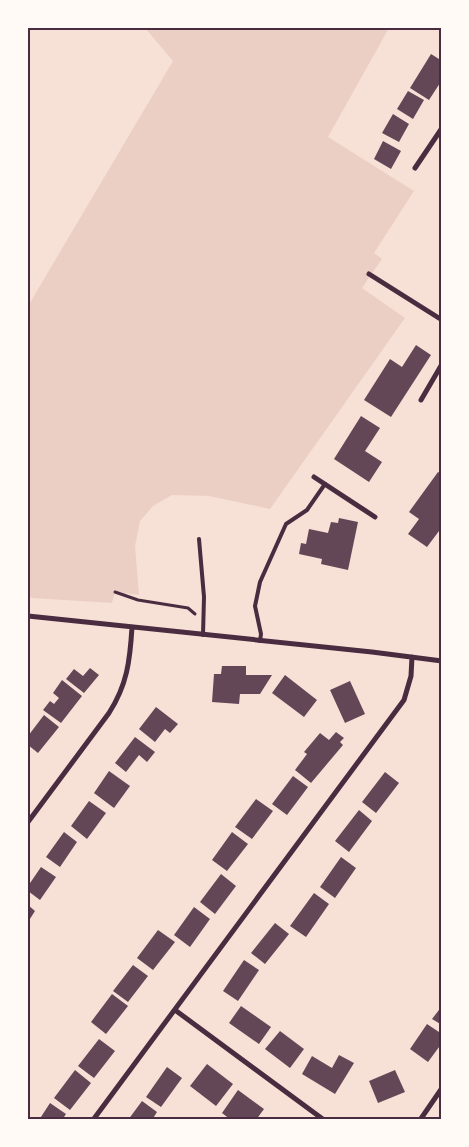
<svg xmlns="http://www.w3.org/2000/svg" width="469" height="1147" font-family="'Asap Condensed',sans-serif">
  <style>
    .green { fill: #ebcfc5 }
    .building { fill: #644757 }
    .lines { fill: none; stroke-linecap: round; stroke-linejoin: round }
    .path { stroke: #4a2c40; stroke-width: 3 }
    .service { stroke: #4a2c40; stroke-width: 4 }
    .minor { stroke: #4a2c40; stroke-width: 5 }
    .neatline { fill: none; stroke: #4a2c40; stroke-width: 2 }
  </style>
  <rect width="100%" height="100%" fill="#f7e1d7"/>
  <path class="green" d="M145,28h244l-61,109 86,54 -40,62 8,6 -20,29 43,30 -135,191 -61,-13 -37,-1 -19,11 -13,15 -5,25 4,49 -24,-3 -3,11 -80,-5 -4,-1v-291l145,-245z"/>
  <path class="building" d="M431,54l8,5 3,-5v26l-13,20 -19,-12z
    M408,91l16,9 -11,19 -16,-10z
    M393,114l16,10 -10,18 -17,-9z
    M383,141l18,10 -10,18 -17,-10z
    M416,345l15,10 -40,62 -27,-17 26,-41 12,8z
    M361,416l19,12 -15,23 17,11 -13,20 -35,-23z
    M438,472l4,2v53l-15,20 -19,-13 11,-15 -10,-7z
    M339,518l19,4 -10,48 -27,-6 1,-5 -23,-5 2,-11 5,1 3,-15 19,4 3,-11 7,1z
    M222,666h24v9h26l-12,19h-20l-1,10 -27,-2 2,-28h7z
    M90,668l9,7 -15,18 -18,-14 8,-10 9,7z
    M285,675l32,25 -13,17 -32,-24z
    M62,680l20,16 -21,27 -18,-13 7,-9 4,3 5,-6 -6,-5z
    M350,681l15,33 -20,9 -15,-33z
    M156,707l22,17 -8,9 -5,-4 -10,13 -16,-13z
    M44,715l15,12 -21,26 -10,-8v-9z
    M336,732l8,6 -4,4 3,3 -32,38 -16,-13 12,-16 -3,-2 16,-19 9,7z
    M135,737l20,15 -8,10 -8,-7 -13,17 -11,-9z
    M109,771l21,15 -16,22 -20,-15z
    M385,772l14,11 -23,30 -14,-11z
    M293,776l15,11 -21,28 -15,-11z
    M256,799l17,12 -21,28 -17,-12z
    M89,801l17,12 -19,26 -16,-13z
    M359,810l13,11 -23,31 -14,-11z
    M64,832l13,10 -17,25 -14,-10z
    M232,832l16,12 -21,27 -15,-11z
    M341,857l15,11 -21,30 -15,-11z
    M41,867l15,10 -16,23 -12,-9v-5z
    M221,874l15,12 -21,28 -15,-12z
    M314,893l15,11 -23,33 -16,-11z
    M28,905l7,6 -7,11z
    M194,907l16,12 -20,28 -16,-12z
    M275,923l14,11 -24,30 -14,-11z
    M158,930l17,12 -22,28 -16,-12z
    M244,960l15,10 -21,31 -15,-10z
    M133,965l15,11 -20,26 -15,-11z
    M112,994l16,12 -22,28 -15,-12z
    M241,1006l30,21 -12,17 -30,-21z
    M442,1006v19l-10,-6z
    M427,1024l15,10v9l-14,19 -18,-13z
    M280,1031l24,18 -14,19 -25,-19z
    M99,1039l16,12 -21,27 -16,-12z
    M339,1055l15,8 -19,31 -33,-20 10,-18 20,12z
    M207,1064l26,20 -17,22 -26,-20z
    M167,1067l15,11 -21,29 -15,-10z
    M75,1070l16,13 -21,27 -16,-12z
    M395,1070l10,22 -27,11 -9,-22z
    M238,1090l26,19 -8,11h-25l-9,-7z
    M142,1101l15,11 -5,8h-24z
    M50,1103l16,11 -4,6h-23z"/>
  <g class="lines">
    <path class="path" d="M115,592l23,8 50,8 7,6"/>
    <path class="service" d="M199,539l5,58 -1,38
      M260,641l1,-7 -6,-28 5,-24 26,-58 21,-14 18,-26"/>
    <path class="minor" d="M441,28h1
      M415,168l27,-40
      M369,274l73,46
      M421,400l21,-36
      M314,477l61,40
      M28,616l344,36 70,9
      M28,822l81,-109c18,-28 21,-52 23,-86
      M175,1010l149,110
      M93,1120l311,-420 7,-24 1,-19
      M420,1120l22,-32"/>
  </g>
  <rect width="469" height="1147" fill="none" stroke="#fffaf5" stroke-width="58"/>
  <rect x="29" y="29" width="411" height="1089" class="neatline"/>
</svg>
